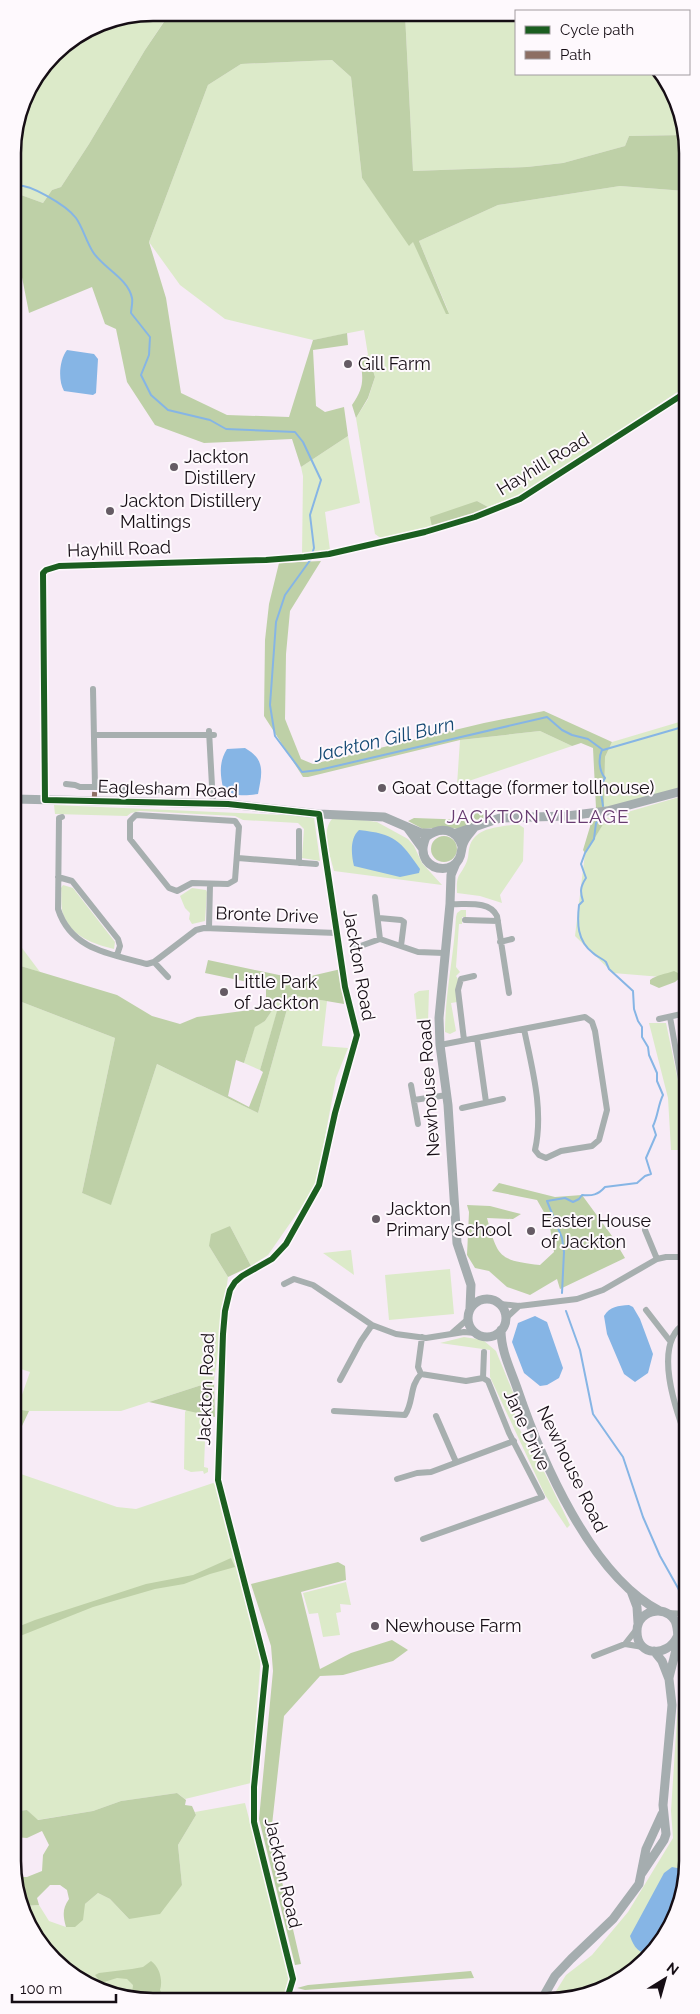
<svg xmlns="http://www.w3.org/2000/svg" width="700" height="2014" font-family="Raleway,sans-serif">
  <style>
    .green { fill: #dceac9 }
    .forest { fill: #bed0a7; fill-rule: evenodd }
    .water { fill: #86b5e5 }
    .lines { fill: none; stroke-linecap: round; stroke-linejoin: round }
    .stream { stroke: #86b5e5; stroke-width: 2 }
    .street { stroke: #a7afaf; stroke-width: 6 }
    .secondary { stroke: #a5adaf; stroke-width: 9 }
    .quiet { stroke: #8d6e63; stroke-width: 5; stroke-dasharray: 10 5; stroke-linecap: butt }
    .cycleway-casing { stroke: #fef9fd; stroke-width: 9 }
    .cycleway { stroke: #1b5e20; stroke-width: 6 }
    .poi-dot { fill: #655b64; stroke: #fef9fd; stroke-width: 2 }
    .labels { text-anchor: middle; stroke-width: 4; stroke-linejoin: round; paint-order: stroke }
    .poi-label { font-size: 18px; fill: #160e15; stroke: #fef9fd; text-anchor: start }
    .street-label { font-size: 18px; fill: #160e15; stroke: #fef9fd }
    .water-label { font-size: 19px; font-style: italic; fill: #154974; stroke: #fef9fd }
    .neighbourhood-label { font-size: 19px; letter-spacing: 1px; fill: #683c71; stroke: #fef9fd }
    .rim { fill: none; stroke: #160e15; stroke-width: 2.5 }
  </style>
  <rect width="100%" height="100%" fill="#f7ebf6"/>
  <path class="green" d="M153,13h20l-4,1 -24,36 -56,94 -28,43 -9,3 -9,13 -22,-8 -8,2v-54l14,-52 33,-44 39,-24z
    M405,14l111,1v59h141l28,51v10l-56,1 -4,10 -62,17 -36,4 -114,4z
    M332,60l19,17 11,101 48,67 3,-4 36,72 -30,-72 79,-36 122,-19 65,5v196l-158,105 -39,15 -11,-6 -45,26 -50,12 -7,-5 -19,-116 12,-19 7,-22 -7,-22 -4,-25 -51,10 -88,-21 -45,-34 -31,-43 59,-157 33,-21z
    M348,436l12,67 -35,9 5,38 -28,5 1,-79 -2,-9z
    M686,720v67l-82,21 1,-51 7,-15z
    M540,731l32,15 -115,39 3,-45z
    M686,795v184l-73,-6 -38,-37 10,-83 22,-35z
    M54,805l255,11 5,2 6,43 -18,-3 2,-29 -6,-6 -55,-3 -8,-4 -95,-5 -9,2 -4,3 -72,-2z
    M335,816l42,6 31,17 6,7 8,17 20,22 -108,-14c-4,-17 -15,-42 1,-55z
    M518,824l6,4 -1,33 -23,34 2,8 -22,-7 -23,-3c-1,-21 3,-15 10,-32 2,-5 1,-11 3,-16 7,-19 31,-18 48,-21z
    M20,881l-4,59 24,32 -26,-8v-82z
    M63,885l10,3 42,54 -1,7c-20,-5 -42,-12 -50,-33 -4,-8 -2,-19 -3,-28z
    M192,888l14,2 1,2 -2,29 -13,3 -3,-5 1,-6 -5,-5 -5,-12z
    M461,910h5v7h-4v7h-3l-3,43 4,5 -4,4 2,3 -1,23 -6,1 5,28 -6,3 -5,-2c0,-38 9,-77 11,-115l1,-4z
    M429,990l-1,33 -11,1 -3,-30 5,-3z
    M282,995l-22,75 -16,-7 11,-37 10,-5z
    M291,995l36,6 -5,45 26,2 -12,30 -20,108 -48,69 -17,11 -21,-40 -21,20 19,31 -14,104 -93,30h-92l-12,-2 13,-37 -15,-5 -1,-368 101,39 -33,155 29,11 46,-140 101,49z
    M649,1023h17l15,72 5,4v51h-15l-3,-52z
    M351,1250l3,25 -31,-22z
    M450,1269l4,45 -65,6 -4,-45z
    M464,1337l19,3 13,11 19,46v20l5,13 16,25 34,70 -3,3 -22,-33 -55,-118v-27l-50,-7z
    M188,1408l18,5 -2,54 4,1v4l-4,2 -1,-3 -12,1 -7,-3 1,-57z
    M15,1472l102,35 19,2 77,-26 4,2 44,170 -10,128 -66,16 -8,-6 -56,8 -28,10 -56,9 -10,-10h-5l-7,-13z
    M346,1582l5,23 -11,-1 1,8 -5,1 4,22 -17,2 -5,-24 -9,1 -6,-21z
    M687,1626v244l-10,45 -24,39 -35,29 -43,16h-24l15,-24 26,-20 36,-43 45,-74 -2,-27 11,-170z
    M245,1803l45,176 -6,20h-158l-72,-38 -30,-55 15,-1 10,16 17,6 19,-23 13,-11 12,6 19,20 53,-34 -4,-40 18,-30 -1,-3z"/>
  <path class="forest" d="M170,13l235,1 8,157 114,-4 36,-4 62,-17 4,-10 56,-1v56l-65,-5 -122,19 -79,36 30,73h-3l-33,-72 -4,4 -47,-68 -11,-101 -19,-17 -91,4 -33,21 -59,157 17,56 15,95 46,22 62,2 24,-77 34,-7 1,12 -35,5 3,56 9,6 19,-5 4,29 -47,31 -9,-28 -88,4 -49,-18 -28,-43 -11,-53 -11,-5 -13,-37 -63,26 -9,-46 -7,-1v-69l8,-2 22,8 9,-13 9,-3 28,-43 56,-94z
    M368,355l7,22 -7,21 -12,20 -4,-13c13,-18 11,-27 8,-47z
    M477,501l11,6 -15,8 -41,12 -2,-10z
    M321,561l-31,50 -4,43 -1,65 16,40 12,5 171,-41 60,-12 68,31 -7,15 -1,51h-8l-3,-60 -12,-5 -9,3 -32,-15 -80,9 -152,37h-5l-39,-61 1,-76 4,-36 10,-41z
    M471,813h15v5l-28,11 -12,-2 -23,2 -15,-8 6,-3 57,2z
    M607,818l-19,31 -3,4 -2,-3 9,-30z
    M431 849a13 13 0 1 1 26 0a13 13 0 1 1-26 0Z
    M208,960l90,19 43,-10 3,35 -53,-9 -33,118 -101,-49 -46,141 -29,-12 33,-155 -101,-39v-35l103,31 35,21 28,8 17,-7 69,-9v-22l-61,-13zM281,997l-21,73 3,2 -14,35 -21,-11 8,-36 8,3 11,-36 10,-6z
    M674,971l6,3 1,3 -6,5 -16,6 -9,-4v-4c6,-5 16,-6 24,-9z
    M499,1183l56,14 27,-2 30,41 13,22 -65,31 -3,-10 -27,16 -23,-8 -18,-16 -14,-3 -8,-13 2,-43 -2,-7 23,1 31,8 -8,5 -26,-1c11,40 12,42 53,47l14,-13 -5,-31 -12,-21 -45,-9z
    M230,1226l21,40 -23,11 -19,-31 2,-12z
    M214,1381l1,36 -66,-15z
    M15,1409l14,2 -14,30z
    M231,1558l4,9 -25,7 -26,10 -29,5 -62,18 -78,31v-10l20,-8 111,-36 47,-9z
    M338,1562l7,4 1,14 -45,12 19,77 31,-16 41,-13 16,10 -15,11 -50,14 -23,1 -36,40 -13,118 30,130 -6,1 -36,-146 14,-148 -2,-25 -20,-62z
    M177,1793l9,7 -1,5 7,1 4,9 -18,30 4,40 -22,29 -31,5 -19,-20 -12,-6 -13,11 -2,16 -8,7h-9c-3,-11 -4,-18 3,-28l-2,-9 -7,-5h-10l-13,13 2,7 -15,1 -9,-17v-12h12l15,-6 1,-16 6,-10 -7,-14 -15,7 -12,-1v-26l12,-1 11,10 55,-9 28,-10z
    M151,1961c9,6 12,20 9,29l5,9h-29l-4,-5 1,-9 -6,-6 -10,-1 -16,5 -6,-8 4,-2 33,-4 11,-2z
    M471,1971l3,7 -169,12 -8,-2 11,-3z"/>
  <path class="water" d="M67,350l27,4 4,5 -2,34 -3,2 -29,-4c-6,-10 -5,-31 3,-41z
    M245,748c21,12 17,25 13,46 -14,2 -23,3 -35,-6 -3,-15 -4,-26 4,-39z
    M359,830c36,4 41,10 61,39l-1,4 -19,4 -46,-11c-3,-12 -4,-28 5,-36z
    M629,1305l4,2 7,12 13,35 -5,19 -13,9 -11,-8 -17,-40 -3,-18c6,-10 14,-10 25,-11z
    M535,1316l12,6 16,46 -4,10 -12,7 -7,1 -16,-13 -12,-31 6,-19z
    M672,1867l10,2 4,6 -9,40 -24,39c-13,1 -19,-6 -23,-18l34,-63z"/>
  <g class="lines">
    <path class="stream" d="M13,186c14,-5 54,20 63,32 7,10 10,23 17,34 10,16 35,26 39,46 1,5 -1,11 -1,15l19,24 -1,18 -8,20 10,20 17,15 42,10 16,9 69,3 8,10 18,38 -11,35 4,33 -2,6
      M311,559l-26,36 -9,27 -6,83 5,31 27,36 17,-2 228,-53 15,13 10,5 16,4 15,11
      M602,750c-4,8 -3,21 3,28l-5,9 3,19
      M603,750l83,-24
      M562,1293l2,-41 -2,-14 -15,-37 18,-3 8,4 6,-3 3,-4c10,1 16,0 23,-8l32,-4 8,-7 6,-2 -5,-16 10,-23 -3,-9c5,-10 5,-21 10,-31l-6,-14v-8l-8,-18 -1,-8 -6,-10v-10l-4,-6 -4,-12 -1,-18 -24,-22 -3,-7c-4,-4 -9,-5 -13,-9 -16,-12 -16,-30 -14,-48l4,-4c-3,-9 -3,-14 3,-23l-5,-14 4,-11 9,-14 2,-16 5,-4
      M566,1311l14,39 13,64 30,43 20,60 17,39 18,32 9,19"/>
    <path class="street" d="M93,689l2,98
      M209,731l4,73
      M94,735h120
      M66,784l9,1 5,2h28l9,3h47
      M45,800l-2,-218c0,-12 5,-14 16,-16l207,-6 38,-3 25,-3 96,-22 50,-15 45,-18 165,-106
      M136,815l99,6 4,6 -4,53 -7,4 -36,-1 -15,8 -8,-3 -39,-49v-18z
      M62,817l-3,1 -1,91c13,41 53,45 89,55l7,-2 42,-32 8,-2 133,5
      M238,858l78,6
      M299,863v-32
      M58,877l14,4 46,58 2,7 -3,9
      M375,897l5,42
      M450,904c16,1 39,-4 47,12l12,77
      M379,918l22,2 3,2 -3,24
      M465,920l33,1
      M209,928l1,-43
      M500,942l12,-3
      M355,948l25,-9 38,13 26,1
      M154,962l14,15
      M670,1017l12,68 4,5
      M659,1019l27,-6
      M477,1038l9,64
      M464,1040l-6,-50 3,-11 13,-3
      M440,1045l145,-28 7,5 3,9 12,79 -8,30 -7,6 -31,5 -15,7 -7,-3 -4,-5c9,-40 -3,-82 -11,-121
      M411,1085l7,39
      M414,1100l33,-5
      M462,1108l41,-9
      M645,1230l12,29
      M284,1284l10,-5 19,6 59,40 24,9 30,4 38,-6 12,1
      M500,1304l19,2 58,-7 26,-9 54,-31 9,-2h20
      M646,1310l24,31
      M506,1318l13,-12
      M686,1323c-35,19 -10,88 1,117
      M452,1333l16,-14
      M422,1337l-4,30 3,7 45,7 17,-3 5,3 21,52 33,64 -119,42
      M483,1378l1,-26
      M340,1380l21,-39 11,-16
      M334,1411l71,4c9,-13 4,-29 16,-41
      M436,1416l20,46
      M397,1479l20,-6 14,-1 83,-31
      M668,1613l19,1
      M678,1630l9,-11
      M625,1644l11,-14
      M594,1656l31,-12 18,3
      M287,1999l6,-20 -39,-157v-35l12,-121 -48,-186 5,-146 2,-23 5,-21 5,-8 7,-6 30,-17 14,-15 33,-59 16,-72 22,-78 -12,-48 -26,-173"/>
    <path class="secondary" d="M14,799l214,5 91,10 65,3 37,16h11
      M407,827l16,22
      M454,834l46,-16 67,-2 40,-5 79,-21
      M462,846c-6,-18 -22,-20 -36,-9 -3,8 -5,15 0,23 8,11 26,12 33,-1 3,-5 2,-10 4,-15 2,-6 7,-11 11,-16
      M456,863l-5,12 -1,29 -11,114 1,27 8,60 9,138 14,42 -1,23
      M468 1318a19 19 0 1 1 38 0a19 19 0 1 1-38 0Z
      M501,1330c0,21 9,38 16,58 24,71 74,188 143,223
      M631,1591l6,16 1,16
      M669,1678c3,-15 11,-35 8,-50 -3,-25 -41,-21 -40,4 0,25 31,25 40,5
      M642,1873l22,-33 2,-6 -3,-29 9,-100 -3,-26 -7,-18 -8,-10
      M542,1999l13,-23 16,-17 42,-40 26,-35 7,-35 16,-35"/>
    <path class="quiet" d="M94,802l1,-15"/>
    <defs>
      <path id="cycleway" d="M287,1999l6,-20 -39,-157v-35l12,-121 -48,-186 5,-146 2,-23 5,-21 5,-8 7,-6 30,-17 14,-15 33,-59 16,-72 22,-78 -12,-48 -26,-173 -91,-10 -183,-4 -2,-227 3,-3 13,-4 207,-6 38,-3 25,-3 96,-22 50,-15 45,-18 165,-106"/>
    </defs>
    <use href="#cycleway" class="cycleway-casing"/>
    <use href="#cycleway" class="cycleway"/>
  </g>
  <g class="poi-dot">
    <circle cx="348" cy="364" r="5"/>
    <circle cx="174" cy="467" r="5"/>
    <circle cx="110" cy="511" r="5"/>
    <circle cx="382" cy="788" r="5"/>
    <circle cx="224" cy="992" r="5"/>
    <circle cx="376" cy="1219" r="5"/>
    <circle cx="531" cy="1231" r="5"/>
    <circle cx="375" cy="1626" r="5"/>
  </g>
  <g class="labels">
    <g class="poi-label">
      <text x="358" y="370">Gill Farm</text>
      <text x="184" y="463">Jackton<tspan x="184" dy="21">Distillery</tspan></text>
      <text x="120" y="507">Jackton Distillery<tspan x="120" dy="21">Maltings</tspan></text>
      <text x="392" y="794">Goat Cottage (former tollhouse)</text>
      <text x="234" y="988">Little Park<tspan x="234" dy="21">of Jackton</tspan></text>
      <text x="386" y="1215">Jackton<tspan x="386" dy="21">Primary School</tspan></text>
      <text x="541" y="1227">Easter House<tspan x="541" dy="21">of Jackton</tspan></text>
      <text x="385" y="1632">Newhouse Farm</text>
    </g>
    <g class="street-label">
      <text transform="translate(543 464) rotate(-31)" y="6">Hayhill Road</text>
      <text transform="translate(119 549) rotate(-2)" y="6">Hayhill Road</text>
      <text transform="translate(168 789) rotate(2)" y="6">Eaglesham Road</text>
      <text transform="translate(267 915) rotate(2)" y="6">Bronte Drive</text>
      <text transform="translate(359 965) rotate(80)" y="6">Jackton Road</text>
      <text transform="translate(429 1088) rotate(-94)" y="6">Newhouse Road</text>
      <text transform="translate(206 1389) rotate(-88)" y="6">Jackton Road</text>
      <text transform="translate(527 1430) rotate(65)" y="6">Jane Drive</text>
      <text transform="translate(572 1469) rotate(64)" y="6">Newhouse Road</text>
      <text transform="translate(283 1873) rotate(77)" y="6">Jackton Road</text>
    </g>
    <g class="water-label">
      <text transform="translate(384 739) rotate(-13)" y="7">Jackton Gill Burn</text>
    </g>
    <g class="neighbourhood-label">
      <text x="538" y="823">JACKTON VILLAGE</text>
    </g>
  </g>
  <path d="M0 0H700V2014H0ZM153 21H547A132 132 0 0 1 679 153V1861A132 132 0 0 1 547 1993H153A132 132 0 0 1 21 1861V153A132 132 0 0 1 153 21Z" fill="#fef9fd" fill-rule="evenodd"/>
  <path class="rim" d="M153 21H547A132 132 0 0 1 679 153V1861A132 132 0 0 1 547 1993H153A132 132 0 0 1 21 1861V153A132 132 0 0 1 153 21Z"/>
  <rect x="515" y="10" width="175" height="65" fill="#fef9fd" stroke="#a19ba0"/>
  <rect x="525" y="26" width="25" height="8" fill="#1b5e20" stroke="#a19ba0"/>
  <text x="560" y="35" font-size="15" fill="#160e15">Cycle path</text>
  <rect x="525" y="51" width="25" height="8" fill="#8d6e63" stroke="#a19ba0"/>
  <text x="560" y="60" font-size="15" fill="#160e15">Path</text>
  <g transform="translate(665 1979) rotate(37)" stroke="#fef9fd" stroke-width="4" paint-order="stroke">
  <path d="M0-4L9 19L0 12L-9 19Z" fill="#160e15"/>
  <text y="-8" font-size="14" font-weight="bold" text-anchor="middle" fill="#160e15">N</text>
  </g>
  <path d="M12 1994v8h104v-8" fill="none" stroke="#160e15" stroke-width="2.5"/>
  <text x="20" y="1994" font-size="15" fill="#160e15" stroke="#fef9fd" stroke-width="4" paint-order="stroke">100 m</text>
</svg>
